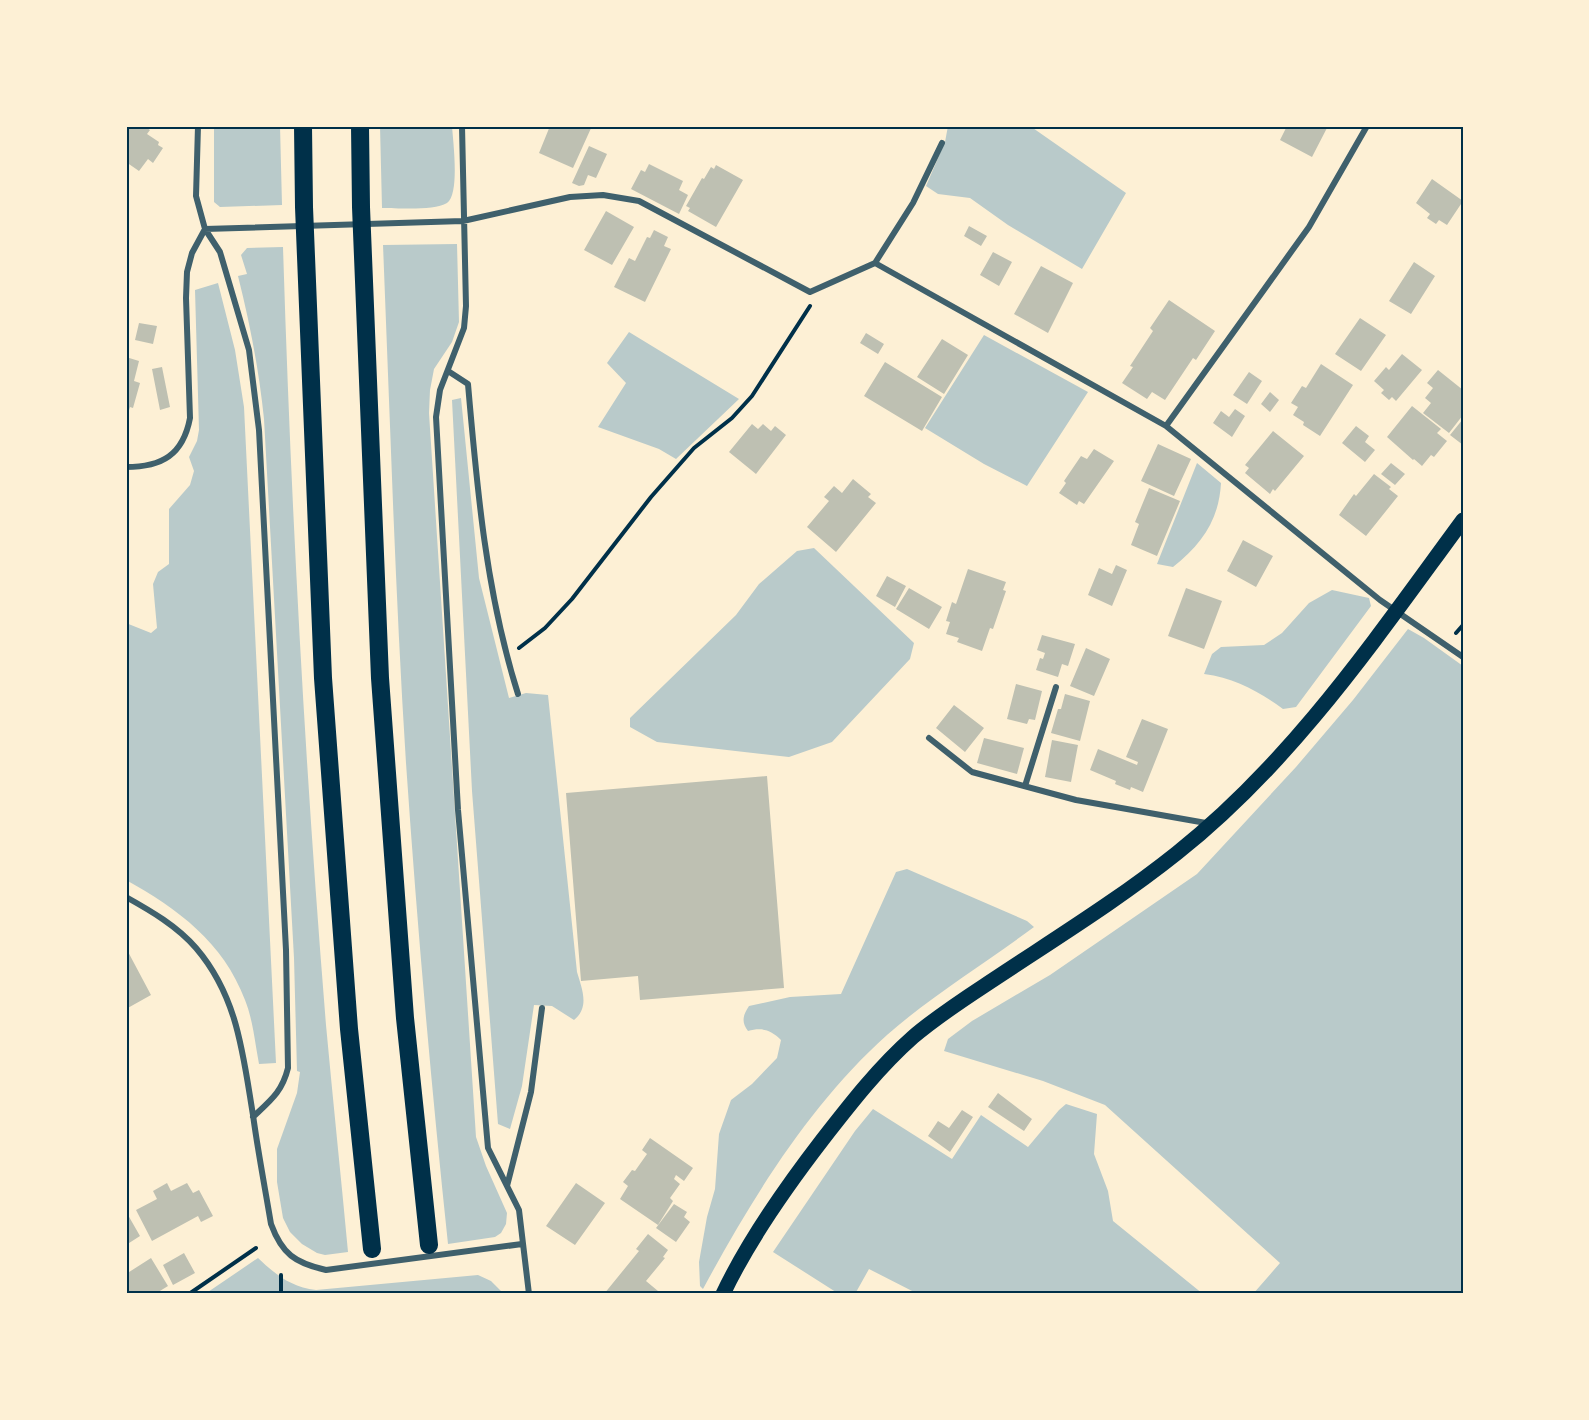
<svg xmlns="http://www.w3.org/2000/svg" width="1589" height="1420" font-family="'DejaVu Sans',sans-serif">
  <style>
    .green { fill: #b9caca }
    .building { fill: #bec0b2 }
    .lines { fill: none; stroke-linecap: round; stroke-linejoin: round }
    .path { stroke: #003049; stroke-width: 4 }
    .minor { stroke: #3f606c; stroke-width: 6 }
    .primary { stroke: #003049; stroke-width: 15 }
    .motorway { stroke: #003049; stroke-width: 18 }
    .neatline { fill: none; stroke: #003049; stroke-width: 2 }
  </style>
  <rect width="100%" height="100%" fill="#fdf0d5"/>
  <path class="green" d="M214,126h66l2,79 -62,2 -6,-5z
    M380,126h72c1,15 8,68 -5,77 -13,8 -49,5 -65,5z
    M948,126h82l96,67 -44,76 -74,-44 -38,-27 -32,-4 -12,-8 19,-44z
    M457,244l2,78 -7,20 -18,27 -4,21 -1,23 47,724 10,29 21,47 -1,11 -5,9 -6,4 -47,7c-17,-160 -31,-321 -42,-481 -11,-173 -16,-346 -23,-518z
    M283,247c8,260 22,519 43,778 7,76 15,152 22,227l-23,3 -8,-2 -15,-9 -12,-12 -7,-14 -6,-36v-33l20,-56 3,-21 -3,-1 -3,-113 -30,-539c-5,-49 -14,-95 -26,-143l9,-2 -6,-19 6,-7z
    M218,283l17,67 9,57 32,656 -17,1c-4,-21 -6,-44 -14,-64 -22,-58 -67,-91 -119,-120v-257l25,10 6,-5 -4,-44 5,-12 11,-8v-55l21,-24 4,-14 -5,-14 8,-16 2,-11 -4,-140z
    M629,332l110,67 -63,60 -17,-10 -61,-22 28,-44 -19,-20z
    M984,335l104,57 -61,94 -43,-22 -59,-36z
    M461,398l18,180 30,120 17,-5 22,2 29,277c5,17 13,35 -3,48l-22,-14 -18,-1 -12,81 -12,43 -12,-5 -26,-333 -20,-391z
    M1197,463l24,20c-2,37 -19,61 -48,84l-16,-3z
    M814,548l100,95 -4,16 -78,83 -43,15 -132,-15 -27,-15v-9l106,-103 23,-31 38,-33z
    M1332,590l37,8 2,8 -75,101 -13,2c-25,-18 -48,-31 -79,-35l8,-20 9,-7 43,-2 18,-12 27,-30z
    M1408,629l16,9 39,28v628h-210l27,-31 -175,-158 -62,-24 -99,-30 4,-12 24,-18 78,-46 147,-101 99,-107 57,-67z
    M907,869l120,52 7,6c-47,35 -104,70 -147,108 -77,69 -135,163 -184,254l-3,-3 -1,-24 8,-45 8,-28 4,-55 12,-34 21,-16 25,-26 4,-18c-10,-10 -19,-13 -33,-9 -7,-9 -5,-16 1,-25l41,-9 51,-3 55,-122z
    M1066,1104l31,10 -3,40 14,37 5,30 90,73h-285l-49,-25 -14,25h-16l-66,-42 82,-121 18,-22 79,50 29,-44 47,32 31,-37z
    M258,1258c18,17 33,29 58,32l162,-15 13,6 13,13h-299z"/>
  <path class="building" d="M126,126h18l6,4 -3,4 12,8 -1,3 5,3 -10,15 -5,-4 -9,12 -13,-9z
    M550,126h42l-19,42 -34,-15z
    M1287,126h41l-16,31 -32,-17z
    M589,146l18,8 -11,24 -8,-3 -4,10 -5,1 -7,-3z
    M649,164l34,17 -4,9 9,5 -9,19 -48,-25 10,-19 4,2z
    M716,165l27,15 -27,47 -28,-16 2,-3 -4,-2 16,-28 2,1 7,-12 3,2z
    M1432,179l31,22 -16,24 -8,-5 -3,4 -9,-6 3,-4 -14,-11z
    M606,211l28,16 -22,38 -28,-15z
    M969,226l18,10 -6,10 -17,-10z
    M654,230l14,7 -4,9 7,3 -26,53 -31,-15 15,-29 6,3 12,-24 3,1z
    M993,252l19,10 -13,24 -19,-11z
    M1414,262l21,14 -24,38 -22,-13z
    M1041,266l32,17 -25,50 -34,-19z
    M1169,300l46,31 -19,29 -3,-2 -28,42 -13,-8 -5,7 -25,-16 11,-16 -3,-1 23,-35 -3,-3z
    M1360,318l26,17 -25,36 -26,-17z
    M139,323l18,3 -4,18 -18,-4z
    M866,333l18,11 -6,10 -18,-11z
    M942,339l26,16 -24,39 -27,-17z
    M1402,354l20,16 -26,31 -4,-4 -3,3 -8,-7 3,-3 -10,-9 12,-14 3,3z
    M126,357l13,4 -5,20 6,2 -7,25 -3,-1 -3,10z
    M885,362l57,35 -20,34 -58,-35z
    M1321,364l32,21 -33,51 -17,-11 1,-3 -11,-7 5,-8 -7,-4 11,-17 4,2z
    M162,367l8,40 -10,3 -8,-41z
    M1438,370l25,20v25l-14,18 -26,-20 8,-10 -6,-5 8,-10 -6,-5z
    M1249,372l13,9 -15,23 -14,-9z
    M1270,392l9,8 -9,12 -9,-8z
    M1412,406l29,23 -4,4 10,8 -13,16 -3,-2 -9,11 -8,-7 -1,1 -26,-23z
    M1235,409l10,7 -13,21 -19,-14 8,-12 8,6z
    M1463,419v26l-13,-10z
    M752,424l6,5 5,-5 8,7 4,-5 11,9 -30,39 -27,-22z
    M1356,426l13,10 -4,6 10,8 -10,12 -23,-19z
    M1273,431l31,25 -29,35 -2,-2 -3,5 -25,-21 4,-5 -4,-3z
    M1158,444l33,15 -17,37 -33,-15z
    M1094,449l20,12 -30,43 -5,-3 -2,4 -18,-12 7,-10 -2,-2 17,-25 6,3z
    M1391,463l14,11 -10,11 -14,-11z
    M1374,474l17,13 -2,2 9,7 -32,40 -27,-21 15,-21 2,2z
    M853,479l18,15 -3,3 8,6 -40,49 -29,-25 22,-26 -5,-4 10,-11 8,7z
    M1149,488l31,13 -23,55 -26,-11 8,-21 -4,-2z
    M1243,540l30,16 -17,31 -29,-16z
    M1116,565l11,5 -15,36 -24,-11 11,-27 13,6z
    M968,569l38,13 -3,8 3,1 -13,38 -3,-1 -8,23 -25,-9 2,-4 -13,-4 4,-12 -4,-1 6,-19 4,2z
    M887,576l19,10 -11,21 -19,-11z
    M909,588l33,19 -13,22 -33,-20z
    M1186,588l36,13 -18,48 -36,-13z
    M1042,635l33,9 -7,22 -6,-2 -4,13 -22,-7 4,-12 3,1 2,-6 -8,-3z
    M1086,648l24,11 -16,37 -24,-10z
    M1016,684l26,7 -7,29 -6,-1 -2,5 -20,-5z
    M1065,694l25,7 -10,40 -29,-8 7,-24h3z
    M954,705l30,23 -19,24 -29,-24z
    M1142,719l26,10 -25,63 -12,-5 -1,3 -15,-6 1,-3 -26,-11 8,-21 39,16 1,-3 -12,-5z
    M984,738l40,10 -7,26 -40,-11z
    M1052,740l26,5 -7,37 -26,-5z
    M767,776l17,212 -144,12 -2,-24 -57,5 -15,-188z
    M126,948l25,47 -25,14z
    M998,1093l34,26 -8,12 -36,-24z
    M962,1110l11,7 -23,35 -22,-16 10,-15 11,7z
    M650,1138l43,30 -9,13 -8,-6 -2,4 6,5 -10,14 3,3 -15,24 -38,-26 8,-13 -5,-4 9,-12 3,1 12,-17 -5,-4z
    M167,1183l4,8 16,-8 6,10 6,-3 14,26 -12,6 -3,-6 -46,25 -16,-31 21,-11 -4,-8z
    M576,1183l29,20 -30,42 -29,-19z
    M674,1204l13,8 -3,5 6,5 -14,20 -20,-14z
    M128,1215l12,21 -14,9v-29z
    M648,1234l20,16 -5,7 2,1 -19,23 12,10 -3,3h-51l35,-43 -3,-2z
    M184,1253l11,20 -22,12 -10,-20z
    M151,1258l17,28 -13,8h-29v-20z"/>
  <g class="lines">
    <path class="path" d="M1456,633l7,-8
      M519,648l26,-20 27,-29 79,-102 43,-49 38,-30 20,-22 58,-90
      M189,1294l67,-46
      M281,1294v-19"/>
    <path class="minor" d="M198,126l-2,70 9,33 15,23 29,98 10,80 27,520 2,118c-6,24 -17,32 -35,49
      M462,126l4,180 -2,22 -24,62 -4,27 22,393 30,338 31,62 10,84
      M875,263l38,-60 29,-60
      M448,371l20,13c9,104 18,209 50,310
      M1166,426l214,174 83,57
      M126,467c36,0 57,-12 64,-49l-4,-120 1,-26 5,-19 13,-24 258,-8 107,-24 33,-2 36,6 171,91 65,-29 291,163 143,-199 58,-101
      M929,738l43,34 104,28 130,23
      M1025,786l31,-99
      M126,897c25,14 51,29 70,51 42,49 47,107 57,167 5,37 12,73 18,109 11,30 24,39 55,46l196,-26
      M507,1186l24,-94 11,-84"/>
    <path class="primary" d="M723,1294c26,-55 63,-107 100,-155 28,-36 56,-72 90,-102 28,-24 59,-43 89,-63 59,-39 120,-77 175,-121 116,-92 199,-215 286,-333"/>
    <path class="motorway" d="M303,126l1,81 19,471 26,351 23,220
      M360,126l1,81 19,471 25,340 24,227"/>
  </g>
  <rect width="1589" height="1420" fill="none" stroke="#fdf0d5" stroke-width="255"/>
  <rect x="128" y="128" width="1334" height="1164" class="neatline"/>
</svg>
